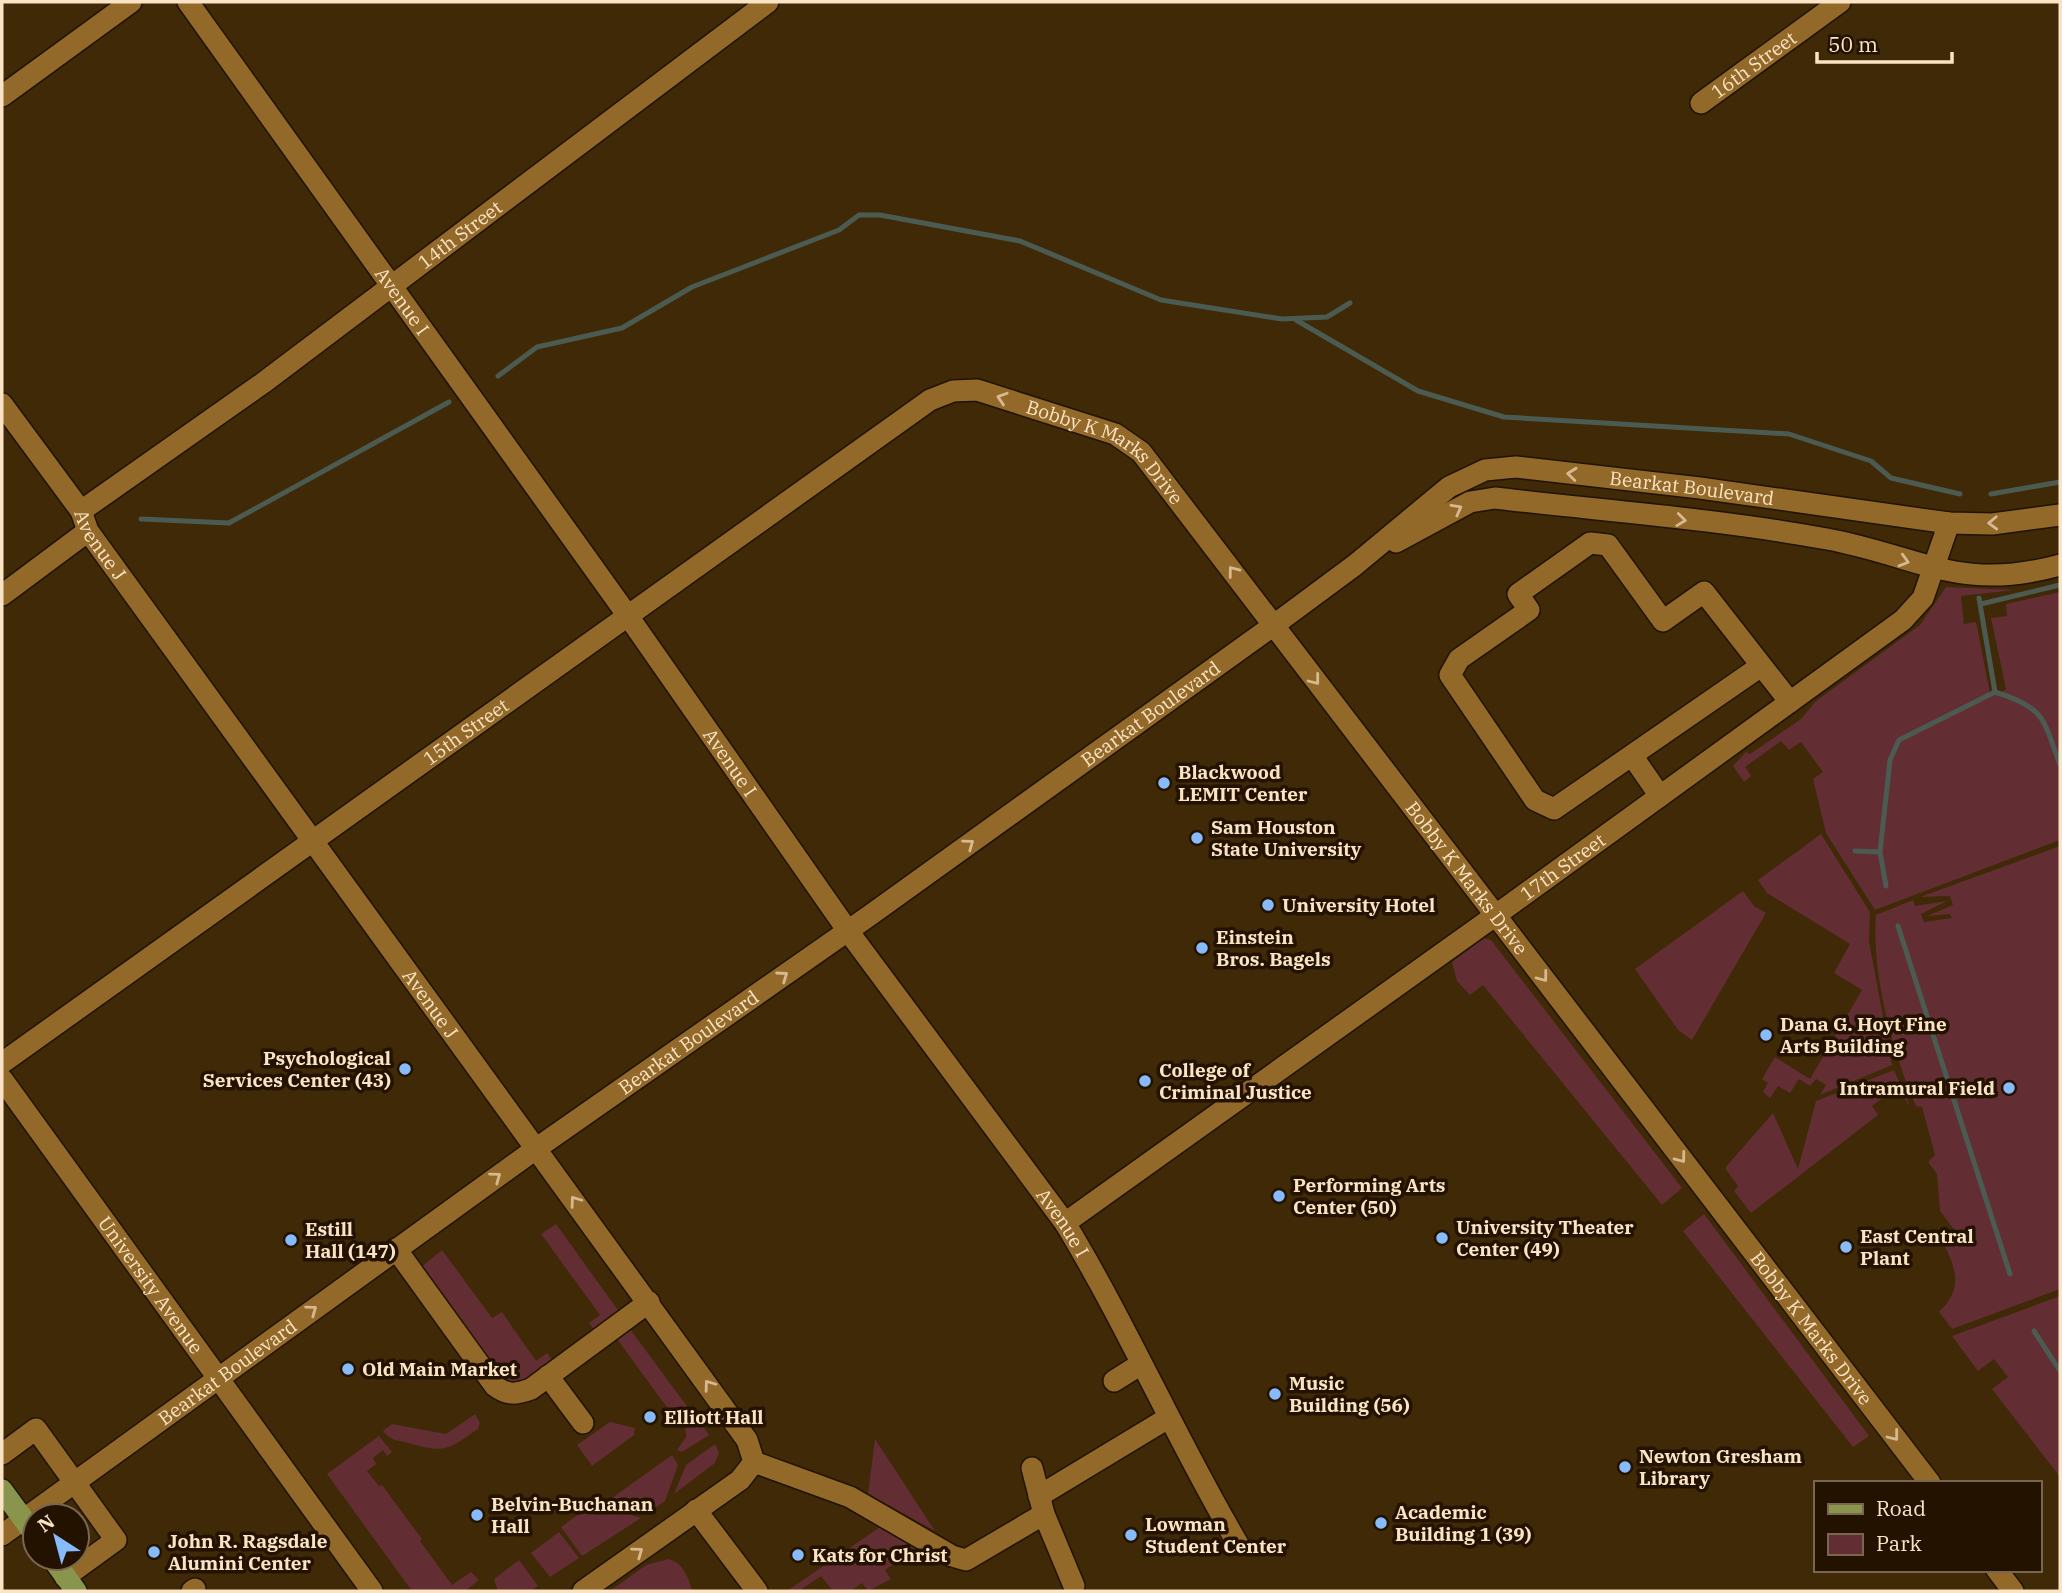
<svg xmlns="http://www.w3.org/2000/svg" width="2062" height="1593" font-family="'IBM Plex Serif',serif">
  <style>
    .green { fill: #622e34 }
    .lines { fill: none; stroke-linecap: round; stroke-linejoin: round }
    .stream { stroke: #4b5b52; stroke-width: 5 }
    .minor-casing { stroke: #201302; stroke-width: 24 }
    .major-casing { stroke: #201302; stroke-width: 24 }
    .minor { stroke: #93692a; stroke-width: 21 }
    .major { stroke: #89954d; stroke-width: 21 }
    .oneway { stroke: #d7b98f }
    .poi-dot { fill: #87bbfb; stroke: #231200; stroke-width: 2.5 }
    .labels { text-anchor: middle; stroke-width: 7; stroke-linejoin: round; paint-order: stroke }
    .street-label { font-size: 19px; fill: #fbe4c5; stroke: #231200 }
    .poi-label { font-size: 19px; font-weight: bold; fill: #fbe4c5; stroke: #231200; text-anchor: start }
  </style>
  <rect width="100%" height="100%" fill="#3f2906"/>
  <path class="green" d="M1946,587l69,3 -54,6 3,28 12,-2 14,71 9,1 7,-5 -15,-71 16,-2 -1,-12 54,-12v248l-185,70 -49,-77 -13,-54 10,-7 -22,-30 -12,8 -8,-9 -36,26 6,9 -7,6 -11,-16 13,-14 4,2 51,-35 15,-18 104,-76z
    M1821,834l49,78 -1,29 23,124 -72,30 6,-10 -10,-6 -6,7 -11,-7 -9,14 -12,-7 -8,12 -7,-6 5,-9 -6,-4 13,-22 35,22 52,-89 -28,-17 16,-29 -83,-51 -9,-13z
    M2060,846v443l-108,40 -13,-17c22,-21 19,-40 6,-65l14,-11 -19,-25 -3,-37 -9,-12 7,-7 -13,-48 -6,-1c-23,-52 -45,-134 -40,-191l37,-15 2,6 32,-5 -26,13 3,8 28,-4 -2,-4 -23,2 26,-11 -3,-9 -30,1z
    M1743,891l11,15 12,7 -74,127 -14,-10 -43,-61z
    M1484,938l7,2 191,248 -20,17 -179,-220 -13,10 -13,-14 -5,-19z
    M1894,1070l16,36 -14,-18 -24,18 6,9 -127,98 -17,-22 4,-5 -13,-18 48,-55 25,56 18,-68z
    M1704,1214l165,222 -16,11 -170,-216z
    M556,1224l64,89 -24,19 -7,-9 11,-8 -59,-81z
    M442,1250l50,68 10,-6 34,49 11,-8 6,8 -31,22 -17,-1 -85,-114z
    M2060,1296v181l-68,-88 16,-12 -14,-18 -16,12 -26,-35z
    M630,1329l59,80 -8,5 -12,-4 -52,-71z
    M475,1414l5,9 -2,6c-28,19 -32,25 -66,15 -13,-4 -20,-2 -29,-13l9,-7 54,10z
    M694,1414l15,21 -27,17 -5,-2 9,-13 -1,-18z
    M610,1422l25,6 -1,7 -42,31 -15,-21z
    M379,1436l13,16 -5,4 -4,-6 -10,8 3,6 -9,7 12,15 3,-1 40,54 -2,2 32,44 19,-13 8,8 -14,11h-53l-85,-117z
    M875,1439l60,92 -67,-37z
    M715,1444l4,9 -4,10 -41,31 12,-29z
    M672,1455l6,10 -13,36 -16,11 -40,-12z
    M600,1505l41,13 -59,38 -21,-29 29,-21z
    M883,1525l51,28 -2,5 -7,3 -11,-12 -29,21 6,9 -23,12 -6,-8 -11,8h-18l-12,-15 -19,13 2,2h-17z
    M559,1532l20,26 -29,19 -19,-24z
    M669,1559c14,4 20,19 23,32h-82l36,-26z
    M519,1560l19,26 -8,5h-32l-4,-12z"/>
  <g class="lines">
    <path class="stream" d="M1296,320l122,71 86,26 285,17 82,27 20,17 69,16
      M498,376l39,-29 85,-19 70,-41 147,-57 20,-15h21l140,26 141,59 121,19 45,-2 23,-14
      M1991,494l69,-12
      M141,519l88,4 220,-121
      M1979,598l16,94
      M1981,604l79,-19
      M1855,851l25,1
      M1886,886l-6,-34 10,-92 9,-20 96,-48c51,16 48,27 65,73
      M1898,926l112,348
      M2034,1331l26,40"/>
    <defs>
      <g id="minor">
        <path id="s1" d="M188,2l440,614 220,315 217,292c63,104 111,216 173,321"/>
        <path d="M2,96l129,-94"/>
        <path id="s2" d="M1701,103l139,-101"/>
        <path id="s3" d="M2,404l79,107 7,20 659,909 7,22 -14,18 -157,111"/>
        <path id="s4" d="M81,511l182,-128 505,-381"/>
        <path d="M1396,542l74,-40 25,-4c110,13 223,21 332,41 92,17 133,54 233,26"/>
        <path d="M2,595l86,-64"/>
        <path d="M1761,666l-207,143 -19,-9 -85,-125 9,-16 70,-49 -11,-16 72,-51 18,2 55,76 41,-29 86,110"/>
        <path d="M1633,757l27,39"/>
        <path id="s5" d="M2,1063l928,-663 23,-9 24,-1 138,44 26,18 789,1031"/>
        <path id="s6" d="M2,1079l370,512"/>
        <path id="s7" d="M1065,1223l431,-308 407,-295 20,-22 26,-75"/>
        <path d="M396,1249l99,137c13,10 22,8 36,3l118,-87"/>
        <path d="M548,1376l35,47"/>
        <path d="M1114,1381l27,-17"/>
        <path d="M2,1454l34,-25 80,111 -51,37"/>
        <path d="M754,1462l96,35 102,59 14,4 78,-46"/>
        <path d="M1032,1468l12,46 30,72"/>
        <path d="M1039,1496l129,-78"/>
        <path d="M696,1510l61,81"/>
        <path id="s8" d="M2,1535l535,-387 332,-232 405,-291 81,-60 94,-78 36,-17 31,-3 184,21 249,35 43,1 68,-9"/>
        <path d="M1997,1570l16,21"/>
        <path d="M192,1591l3,-2"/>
      </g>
      <path id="major" d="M2,1490l33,45
        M52,1558l24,33"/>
    </defs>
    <use href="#minor" class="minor-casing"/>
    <use href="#major" class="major-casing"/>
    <use href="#minor" class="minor"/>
    <use href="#major" class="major"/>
  </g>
  <defs><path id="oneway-chevron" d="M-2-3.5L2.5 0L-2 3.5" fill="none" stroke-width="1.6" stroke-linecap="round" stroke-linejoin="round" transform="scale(1.75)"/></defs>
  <g class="oneway">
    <use href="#oneway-chevron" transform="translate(1002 398) rotate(-162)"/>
    <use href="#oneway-chevron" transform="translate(1572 474) rotate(-174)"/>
    <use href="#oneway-chevron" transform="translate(1457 509) rotate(-29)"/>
    <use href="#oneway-chevron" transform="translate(1681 520) rotate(7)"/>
    <use href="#oneway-chevron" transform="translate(1993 523) rotate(178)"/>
    <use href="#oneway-chevron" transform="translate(1904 561) rotate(16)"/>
    <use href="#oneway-chevron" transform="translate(1233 571) rotate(-127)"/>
    <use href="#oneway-chevron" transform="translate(1315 680) rotate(52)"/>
    <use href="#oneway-chevron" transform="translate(969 844) rotate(-36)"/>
    <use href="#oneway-chevron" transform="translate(783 976) rotate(-35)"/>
    <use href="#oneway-chevron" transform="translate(1543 977) rotate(53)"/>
    <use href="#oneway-chevron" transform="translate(1681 1158) rotate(53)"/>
    <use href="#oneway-chevron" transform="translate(496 1177) rotate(-36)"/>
    <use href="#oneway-chevron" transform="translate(575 1201) rotate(-126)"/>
    <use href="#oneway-chevron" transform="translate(312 1310) rotate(-36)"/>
    <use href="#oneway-chevron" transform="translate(709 1385) rotate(-126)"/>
    <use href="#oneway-chevron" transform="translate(1894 1436) rotate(52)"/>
    <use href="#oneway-chevron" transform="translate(638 1552) rotate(-36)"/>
  </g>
  <g class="poi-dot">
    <circle cx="1164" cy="783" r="7"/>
    <circle cx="1197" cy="838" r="7"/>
    <circle cx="1268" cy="905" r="7"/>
    <circle cx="1202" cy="948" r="7"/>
    <circle cx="1766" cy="1035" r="7"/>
    <circle cx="405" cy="1069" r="7"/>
    <circle cx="1145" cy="1081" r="7"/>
    <circle cx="2009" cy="1088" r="7"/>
    <circle cx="1279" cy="1196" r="7"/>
    <circle cx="1442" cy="1238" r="7"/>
    <circle cx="291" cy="1240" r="7"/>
    <circle cx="1846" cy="1247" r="7"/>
    <circle cx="348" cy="1369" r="7"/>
    <circle cx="1275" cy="1394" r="7"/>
    <circle cx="650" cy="1417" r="7"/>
    <circle cx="1625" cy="1467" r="7"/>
    <circle cx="477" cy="1515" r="7"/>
    <circle cx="1381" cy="1523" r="7"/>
    <circle cx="1131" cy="1535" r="7"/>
    <circle cx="154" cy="1552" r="7"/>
    <circle cx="798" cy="1555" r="7"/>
  </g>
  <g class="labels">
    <g class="street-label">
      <text dy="7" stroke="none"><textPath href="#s2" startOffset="65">16th Street</textPath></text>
      <text dy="7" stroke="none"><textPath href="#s4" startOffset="469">14th Street</textPath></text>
      <text dy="7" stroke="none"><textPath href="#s1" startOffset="368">Avenue I</textPath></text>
      <text dy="7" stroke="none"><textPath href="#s5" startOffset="1335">Bobby K Marks Drive</textPath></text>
      <text dy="7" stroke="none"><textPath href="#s8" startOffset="2035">Bearkat Boulevard</textPath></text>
      <text dy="7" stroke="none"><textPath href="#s3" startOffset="172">Avenue J</textPath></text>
      <text dy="7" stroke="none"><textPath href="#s8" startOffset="1412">Bearkat Boulevard</textPath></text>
      <text dy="7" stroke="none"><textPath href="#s5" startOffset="570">15th Street</textPath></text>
      <text dy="7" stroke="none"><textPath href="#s1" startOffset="934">Avenue I</textPath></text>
      <text dy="7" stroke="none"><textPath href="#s7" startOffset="612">17th Street</textPath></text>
      <text dy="7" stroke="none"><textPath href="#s5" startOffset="1902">Bobby K Marks Drive</textPath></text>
      <text dy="7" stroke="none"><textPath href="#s3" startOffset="738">Avenue J</textPath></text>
      <text dy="7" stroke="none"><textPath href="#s8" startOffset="845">Bearkat Boulevard</textPath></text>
      <text dy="7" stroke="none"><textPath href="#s1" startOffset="1502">Avenue I</textPath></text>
      <text dy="7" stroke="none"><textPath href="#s6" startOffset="254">University Avenue</textPath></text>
      <text dy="7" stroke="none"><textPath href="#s5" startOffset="2469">Bobby K Marks Drive</textPath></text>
      <text dy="7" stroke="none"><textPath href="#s8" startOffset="278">Bearkat Boulevard</textPath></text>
    </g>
    <g class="poi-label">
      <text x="1178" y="779">Blackwood<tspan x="1178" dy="22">LEMIT Center</tspan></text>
      <text x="1211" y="834">Sam Houston<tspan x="1211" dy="22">State University</tspan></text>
      <text x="1282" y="912">University Hotel</text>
      <text x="1216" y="944">Einstein<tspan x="1216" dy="22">Bros. Bagels</tspan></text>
      <text x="1780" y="1031">Dana G. Hoyt Fine<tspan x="1780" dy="22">Arts Building</tspan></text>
      <text x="391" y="1065" text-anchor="end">Psychological<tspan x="391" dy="22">Services Center (43)</tspan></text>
      <text x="1159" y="1077">College of<tspan x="1159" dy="22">Criminal Justice</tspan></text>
      <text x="1995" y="1095" text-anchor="end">Intramural Field</text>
      <text x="1293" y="1192">Performing Arts<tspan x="1293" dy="22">Center (50)</tspan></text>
      <text x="1456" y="1234">University Theater<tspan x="1456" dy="22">Center (49)</tspan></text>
      <text x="305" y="1236">Estill<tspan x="305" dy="22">Hall (147)</tspan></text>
      <text x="1860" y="1243">East Central<tspan x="1860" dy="22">Plant</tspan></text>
      <text x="362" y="1376">Old Main Market</text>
      <text x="1289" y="1390">Music<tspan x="1289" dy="22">Building (56)</tspan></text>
      <text x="664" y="1424">Elliott Hall</text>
      <text x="1639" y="1463">Newton Gresham<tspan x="1639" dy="22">Library</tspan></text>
      <text x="491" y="1511">Belvin-Buchanan<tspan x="491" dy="22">Hall</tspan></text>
      <text x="1395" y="1519">Academic<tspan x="1395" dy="22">Building 1 (39)</tspan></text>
      <text x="1145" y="1531">Lowman<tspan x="1145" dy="22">Student Center</tspan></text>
      <text x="168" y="1548">John R. Ragsdale<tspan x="168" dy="22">Alumini Center</tspan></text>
      <text x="812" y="1562">Kats for Christ</text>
    </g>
  </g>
  <rect width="2062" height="1593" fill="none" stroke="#fbe4c5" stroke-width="7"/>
  <rect x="1814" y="1481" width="228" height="91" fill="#231200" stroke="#79664f" stroke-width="2"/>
  <rect x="1828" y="1504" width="35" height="10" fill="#89954d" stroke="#79664f" stroke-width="2"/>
  <text x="1876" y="1516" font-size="21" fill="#fbe4c5">Road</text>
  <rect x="1828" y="1534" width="35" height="21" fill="#622e34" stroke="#79664f" stroke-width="2"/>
  <text x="1876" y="1551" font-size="21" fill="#fbe4c5">Park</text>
  <g transform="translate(56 1537) rotate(324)"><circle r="33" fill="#231200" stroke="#79664f" stroke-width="2"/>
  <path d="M0-5L12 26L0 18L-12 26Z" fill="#87bbfb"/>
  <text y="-10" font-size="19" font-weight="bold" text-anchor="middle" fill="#fbe4c5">N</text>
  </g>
  <path d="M1817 52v10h135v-10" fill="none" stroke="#fbe4c5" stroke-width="3.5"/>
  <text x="1828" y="52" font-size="21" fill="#fbe4c5" stroke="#231200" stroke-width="5" paint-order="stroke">50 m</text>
</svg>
